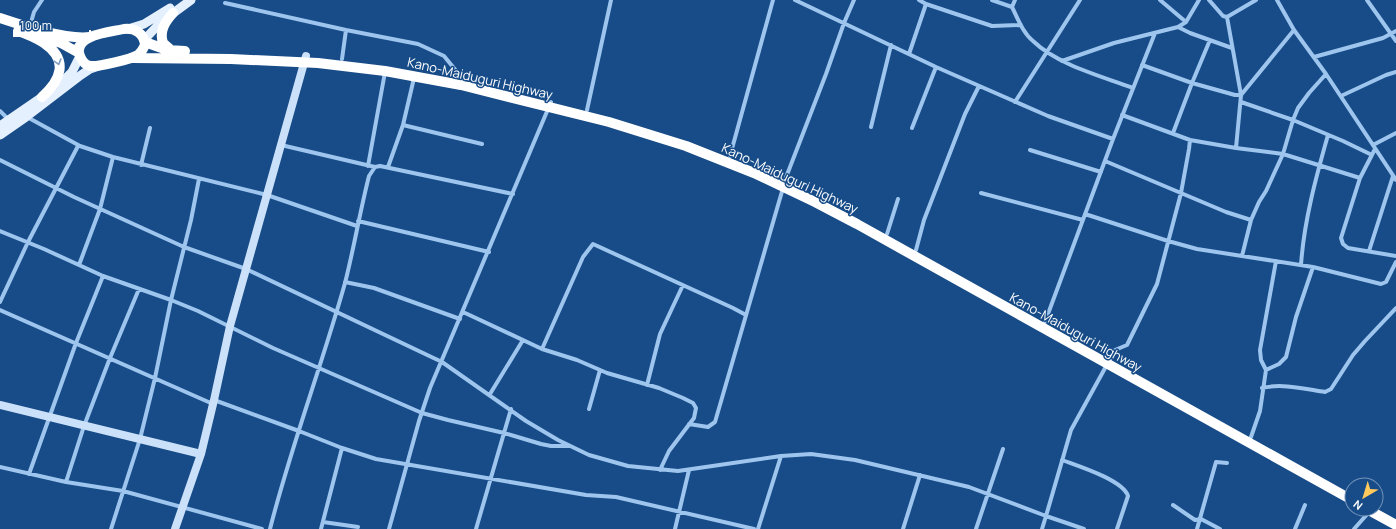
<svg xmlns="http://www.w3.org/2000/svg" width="1396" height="529" font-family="Manrope,sans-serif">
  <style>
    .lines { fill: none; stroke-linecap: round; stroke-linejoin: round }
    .street { stroke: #9ec5ee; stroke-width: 4 }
    .secondary { stroke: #cbe1fa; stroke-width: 8 }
    .primary { stroke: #e5f0ff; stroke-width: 9 }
    .highway { stroke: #fff; stroke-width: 10 }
    .oneway { stroke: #7f9dbe }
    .labels { text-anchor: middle; stroke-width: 3; stroke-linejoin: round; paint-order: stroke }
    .street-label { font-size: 13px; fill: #fff; stroke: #174c88 }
  </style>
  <rect width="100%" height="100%" fill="#174c88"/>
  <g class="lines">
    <path class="street" d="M795,0l141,67 112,49 65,23 -68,183
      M919,0l7,4 66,22 29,-1
      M992,0l20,7c6,12 11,26 21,34 25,24 68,35 100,47
      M1160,0l26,22
      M1209,0l14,16 4,1
      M1277,0l17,30 32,44 70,106
      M1367,0l29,41
      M225,3l121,27 72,14 26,12 18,22
      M1012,7l3,-7
      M1227,17l29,-17
      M30,26l4,-14 8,-12
      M1178,27l12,6 42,15
      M909,54l17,-50
      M1314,57l69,-19 13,-7
      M342,59l4,-29
      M1062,61l52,-18 64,-16 8,-5 13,-22
      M1142,65l50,18 43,12h6
      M1241,95l53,-65
      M1341,96l45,-21 10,-3
      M1015,102l65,-102
      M1241,102l52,18 50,21 29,14
      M587,110l24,-110
      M0,111l9,9
      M1122,115l68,25 46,8 5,-53 -14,-78
      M27,117l53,29 33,11 154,38 90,31
      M403,125l79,19
      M871,127l20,-82
      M912,128l24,-61
      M1173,133l19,-50 18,-43
      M1113,139l42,-106
      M281,145l94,22 5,-1 133,28
      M1373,145l23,-12
      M1236,148l47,6 77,24
      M1375,149l-15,29 -19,60 2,6 5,4 48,8
      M1030,150l71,22
      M730,156l43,-156
      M0,160l74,37 110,50 62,22 196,93 84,59 32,19 31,15 39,11 50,5 103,-15 30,-2 44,6 114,27 77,29 25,-86 44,-80 12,-5 30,-61 24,-91 8,-44 1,-9
      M1105,161l121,51 25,8
      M141,165l9,-37
      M368,166l17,-94
      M388,167l15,-42 11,-47
      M785,180l41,-106 18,-51 10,-23
      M981,193l102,27
      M1085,214l83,27 29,8 116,18 68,17 5,-2 10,-20
      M358,221l131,31
      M0,231l44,18 59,27 68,24 27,11 75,37 149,65 26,7 56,13 37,11 10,2h17
      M887,234l11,-35
      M916,250l8,-30 41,-106 14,-28
      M1369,251l24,-75
      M1242,256l9,-36 8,-18 7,-11 17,-37 10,-34 5,-12 11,-15 17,-19
      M79,265l21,-56 13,-52
      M1301,265c3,-44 15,-88 27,-130
      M345,282l29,6 86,31
      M0,302l28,-60 50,-96
      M0,310l213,94
      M463,312l79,37 35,11 30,13 52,15 24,10 10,5 3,5 -2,10 -25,33 -9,19
      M542,349l41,-92 10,-13 140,64 13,7
      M1266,370l-5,-10 -1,-10 16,-89
      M647,385l13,-51 23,-49
      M1262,388c20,-5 43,1 63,4l6,-3 22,-34 12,-14 31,-33
      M490,394l33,-54
      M214,400l85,31 43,17 34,11 210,36 30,2 138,32
      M589,409l11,-39
      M689,424l19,3 7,-5 68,-234
      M1251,437l9,-26 6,-41 13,-6 7,-7 10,-40 17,-50
      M1062,460c16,6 61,20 66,36l-11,33
      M0,467l66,15 57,9 139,38
      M29,474l47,-131 27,-67
      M66,482l18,-56 26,-68 29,-69
      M1173,505l22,15 6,-1 19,10
      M323,522l35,5
      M111,529l29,-90 15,-61 16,-78 20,-80 8,-41
      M270,529c21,-83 52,-164 75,-246 9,-35 15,-72 24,-107l6,-9
      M321,529l21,-81
      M389,529l30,-108 11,-33 121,-286
      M476,529l35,-120
      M675,529l14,-59
      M758,529l23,-73
      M903,529l17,-54
      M976,529l27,-80
      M1042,529l4,-13 38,13
      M1197,529l19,-67 11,1
      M1295,529l10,-24
      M1354,529l16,-18"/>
    <path class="secondary" d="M0,405l201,49
      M175,529l26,-75 13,-54 16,-74 76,-270"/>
    <path class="primary" d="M128,29l16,-5 26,-16
      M144,40l17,-18 30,-22
      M60,84l12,-12 8,-16
      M0,126l48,-33
      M0,135l26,-18 55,-42 9,-6 9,-3"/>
    <path class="highway" d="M0,18c24,8 66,22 90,19
      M124,29c11,-1 20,4 21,16 -2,4 -3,7 -7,10 -6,4 -40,12 -48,11 -5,-1 -8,-5 -10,-10 -9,-21 31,-24 44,-27z
      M18,31c9,3 18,7 26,12 25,17 17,37 -2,54
      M38,36l23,7 18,10
      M145,42l22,8 18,1
      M171,50l-8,-7c-4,-12 2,-21 10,-30
      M133,58l98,1 87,4 67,8 76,14 148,37 77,24 68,27 61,29 42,22 495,276
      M1367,509l29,16"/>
  </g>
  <defs><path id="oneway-chevron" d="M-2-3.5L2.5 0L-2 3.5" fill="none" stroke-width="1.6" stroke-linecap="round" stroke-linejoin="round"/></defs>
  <use class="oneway" href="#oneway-chevron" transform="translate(58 62) rotate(74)"/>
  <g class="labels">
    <g class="street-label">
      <text transform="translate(480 78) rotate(13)" y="5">Kano-Maiduguri Highway</text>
      <text transform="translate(790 178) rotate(25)" y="5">Kano-Maiduguri Highway</text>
      <text transform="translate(1076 332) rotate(29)" y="5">Kano-Maiduguri Highway</text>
    </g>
  </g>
  <g transform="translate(1364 497) rotate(218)"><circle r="19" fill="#174c88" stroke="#7494b8"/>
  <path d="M0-3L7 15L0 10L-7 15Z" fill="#ffca5b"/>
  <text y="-6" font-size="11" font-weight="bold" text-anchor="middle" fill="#ffffff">N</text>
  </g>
  <path d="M14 30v6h76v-6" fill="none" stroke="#ffffff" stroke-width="2"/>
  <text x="20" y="30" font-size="12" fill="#ffffff" stroke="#174c88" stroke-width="3" paint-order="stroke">100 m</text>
</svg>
